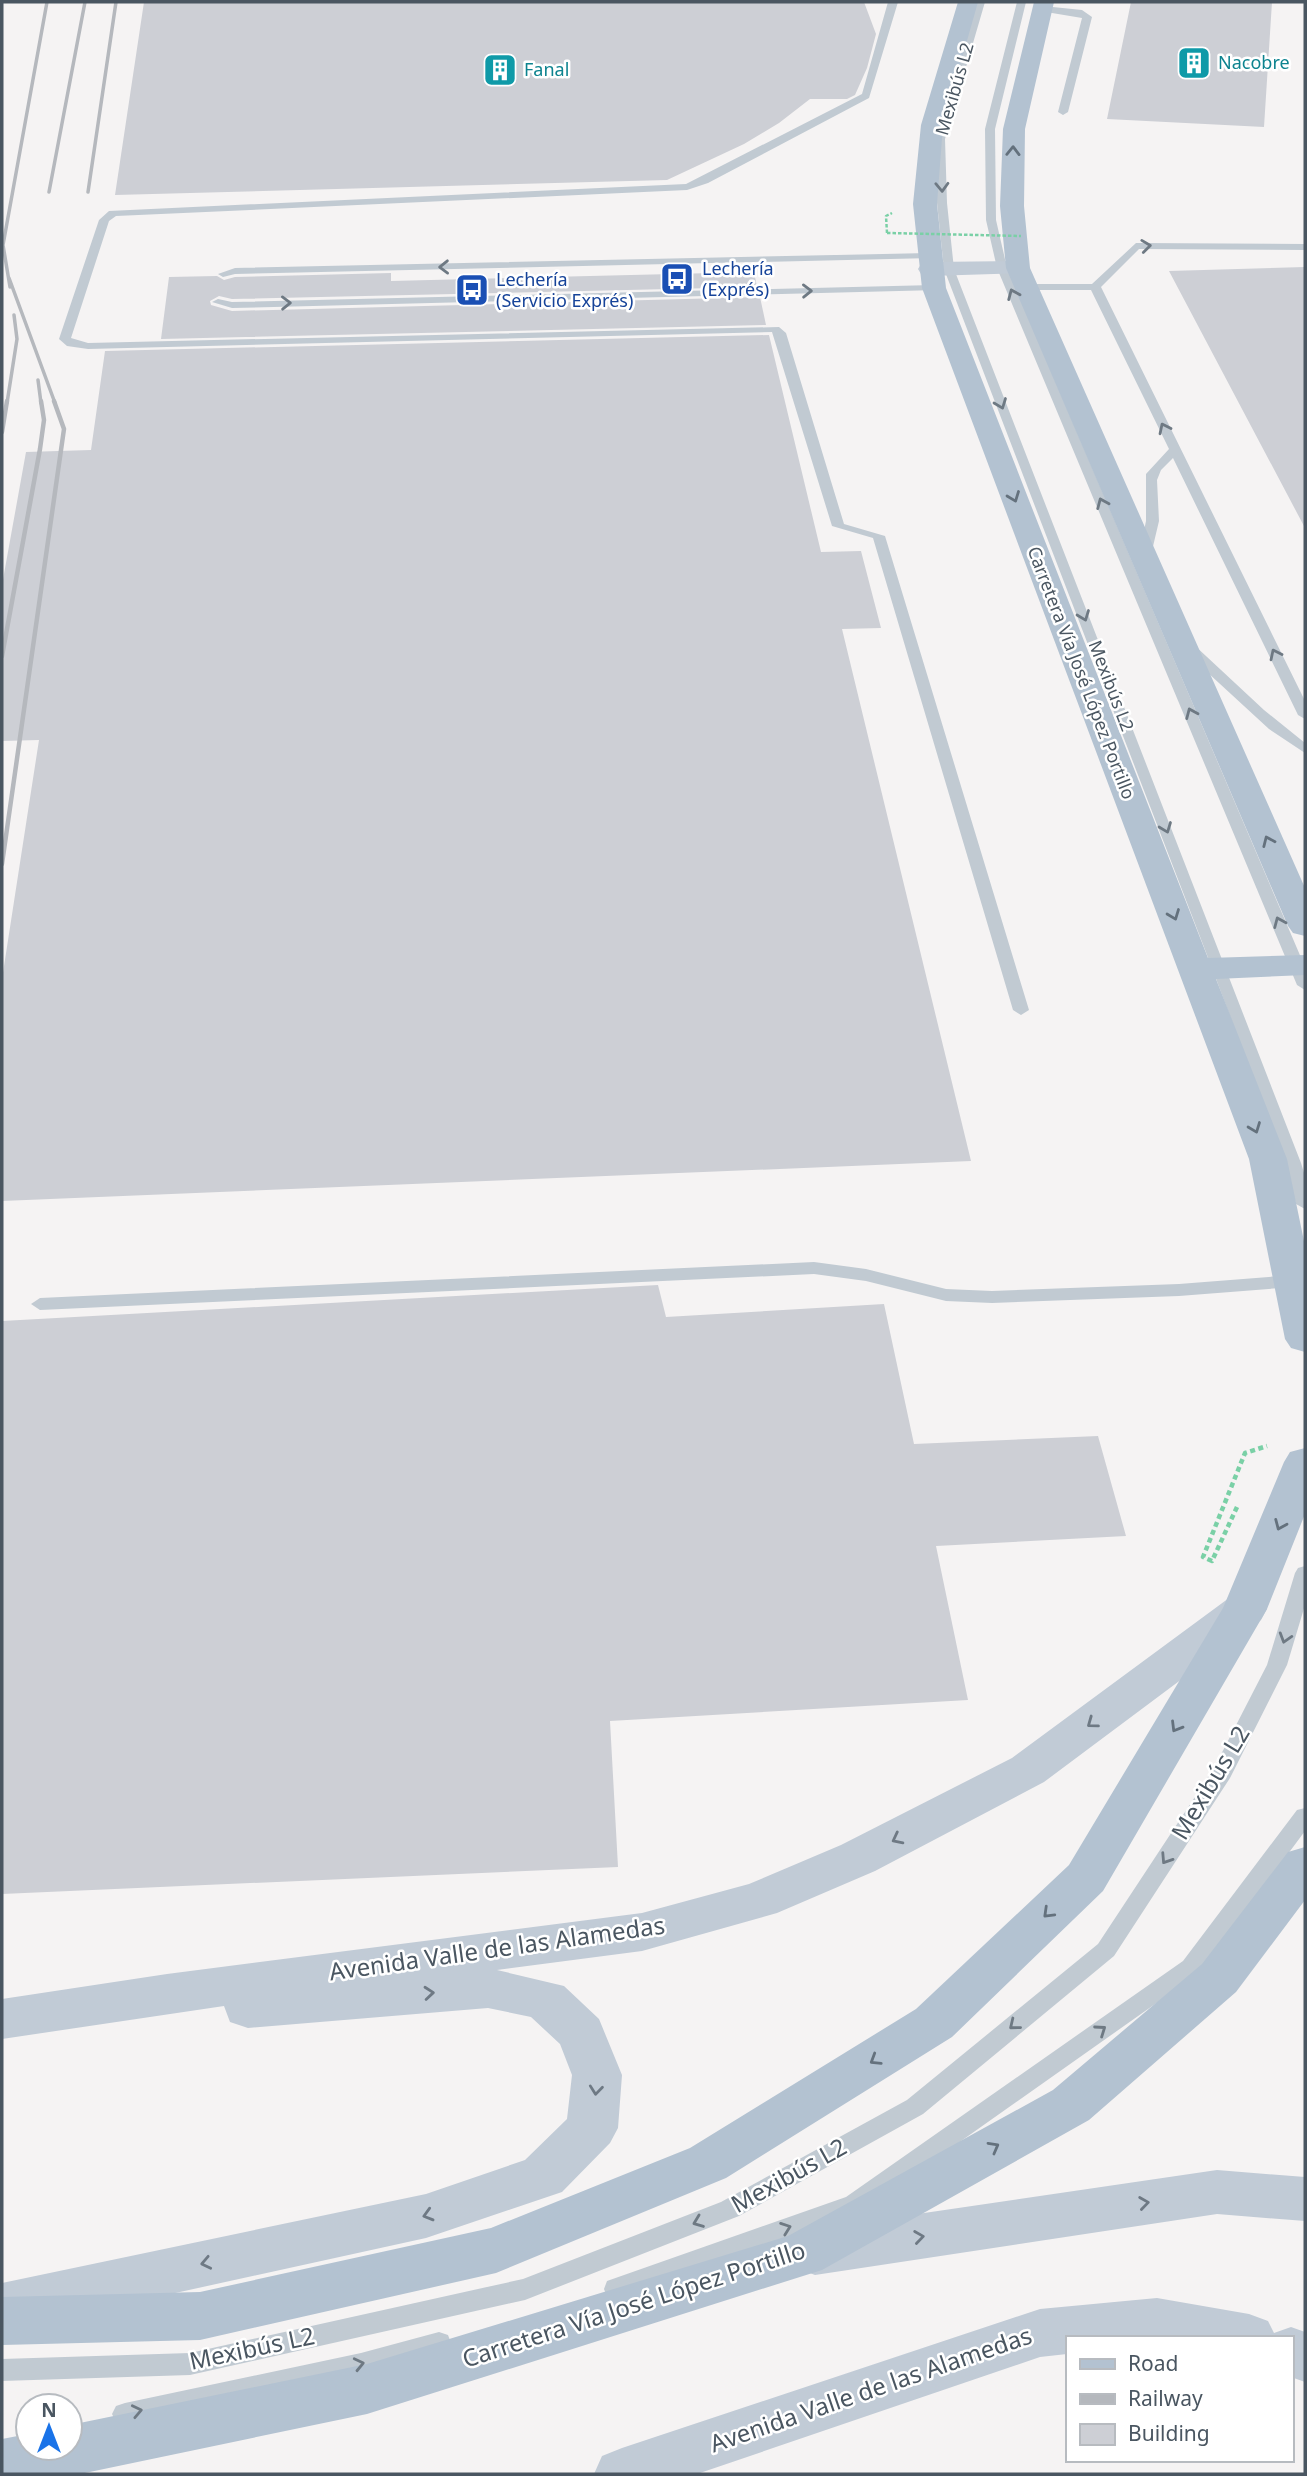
<svg xmlns="http://www.w3.org/2000/svg" width="1307" height="2476" font-family="'Noto Sans',sans-serif">
  <style>
    .building { fill: #cdcfd5 }
    .lines { fill: none; stroke-linecap: round; stroke-linejoin: round }
    .path-far1 { stroke: #7ad0a6; stroke-width: 2.5; stroke-dasharray: 3.5 2; stroke-linecap: butt }
    .path { stroke: #7ad0a6; stroke-width: 4.5; stroke-dasharray: 5 3.5; stroke-linecap: butt }
    .service { fill: #c1cad2; fill-rule: evenodd }
    .secondary { fill: #c1cbd6; fill-rule: evenodd }
    .primary { fill: #b3c2d1; fill-rule: evenodd }
    .rail-far1 { stroke: #b5b8bd; stroke-width: 3.5 }
    .rail { stroke: #b5b8bd; stroke-width: 4.5 }
    .path-bridge { stroke: #7ad0a6; stroke-width: 2.5; stroke-dasharray: 3.5 2; stroke-linecap: butt }
    .oneway { stroke: #64717d }
    .oneway2 { stroke: #6e7983 }
    .oneway3 { stroke: #6e7984 }
    .labels { text-anchor: middle; stroke-width: 5; stroke-linejoin: round; paint-order: stroke }
    .far-culture-label { font-size: 18px; fill: #0d838f; stroke: #fff; text-anchor: start }
    .far-street-label { font-size: 18px; fill: #4a5661; stroke: #fff }
    .far-transit-label { font-size: 18px; fill: #164399; stroke: #fff; text-anchor: start }
    .near-street-label { font-size: 24px; fill: #4a5661; stroke: #fff }
  </style>
  <rect width="100%" height="100%" fill="#f5f3f3"/>
  <path class="building" d="M144,2h720l12,32 -9,34 -12,27 -8,4h-37l-31,24 -35,21 -77,36 -552,15z
    M1131,2h141l-8,125 -157,-8z
    M1305,267v261l-136,-257z
    M754,272l3,15 -525,12 -13,-3 -9,5 1,4 21,6 528,-14 6,28 -605,14 8,-62 48,-1 7,4 11,-3 156,-4v8z
    M769,335l52,217 40,-1 20,77 -39,1 129,532 -969,40v-222l37,-239 -37,1v-156l24,-133 65,-2 14,-99z
    M658,1285l8,32 218,-13 30,140 184,-8 28,100 -190,10 32,154 -358,21 8,146 -616,27v-573z"/>
  <g class="lines">
    <path class="path-far1" d="M887,233l-1,-17 6,-3"/>
    <path class="path" d="M1237,1507l-25,54 -9,-4 42,-104 22,-7"/>
    <path class="service" d="M888,2h10l-29,96 -161,85 -21,7 -571,26 -7,5 -38,117 17,5 691,-16 7,6 58,191 41,12 144,474 -8,5 -8,-5 -140,-472 -41,-12 -60,-194 -684,17 -21,-3 -8,-7 40,-119 10,-9 577,-27 176,-90z
      M976,2h9l-40,137 2,64 7,66 347,894 4,13v33l-9,-5 -11,-41 -73,-195 -268,-699 -7,-66 -2,-64z
      M1017,2h9l-31,127 1,91 11,48 298,699v23l-8,-5 -300,-717 -11,-48 -1,-91z
      M1043,6l39,4 10,7 -24,95 -5,3 -5,-3 24,-94 -42,-7v-4z
      M1136,243l169,1v6l-166,-1 -38,38 204,414v18l-7,-4 -125,-257 -12,12 -4,10 2,41 -9,38 -6,4 -6,-4 8,-38v-47l23,-25 -78,-159h-66l-6,-3 6,-3h67z
      M929,253l5,3 -1,2 -698,16 -12,3 -5,-3 17,-6z
      M934,285l6,3 -2,2 -706,18 -20,-6 6,-3 14,3z
      M1187,642l5,1 72,67 41,33v10l-36,-24 -87,-80 -2,-3z
      M814,1262l52,7 80,20 46,2 187,-7 114,-9 9,6 -9,6 -114,9 -187,7 -46,-2 -80,-20 -52,-7 -774,36 -9,-6 9,-6z
      M1305,1566v39l-18,60 -57,113 -116,178 -191,158 -184,102 -214,84 -335,75 -188,6v-22l188,-6 333,-74 198,-77 186,-102 191,-156 116,-176 53,-103 28,-92 3,-5z
      M1305,1808v23l-106,142 -337,238 -246,89 -9,-3 -3,-8 3,-8 239,-84 337,-236 114,-151z
      M439,2332l9,3 3,8 -3,8 -87,24 -236,50 -9,-3 -4,-8 4,-8 9,-3 236,-50z"/>
    <path class="secondary" d="M1018,261l9,2 3,5 -3,5 -97,3 -9,-2 -3,-5 3,-5 9,-2z
      M1245,1594l16,4 6,11 -6,11 -217,162 -169,89 -98,42 -135,38 -145,19 67,16 35,33 23,56 -4,53 -8,15 -48,49 -136,46 -424,93v-48l424,-89 99,-34 42,-41 5,-44 -12,-31 -29,-27 -43,-9 -240,20 -18,-6 -6,-16 -222,33v-40l165,-25 475,-61 107,-29 92,-39 171,-87 217,-160z
      M1217,2170l88,7v44l-88,-7 -402,61 -19,-7 -8,-16 8,-16 19,-7z
      M1157,2298l92,16 19,7 6,12 17,-6 14,5v50l-14,-5v-39h-224v16l-27,3 -343,117h-103l8,-18 20,-8 418,-139z"/>
    <path class="primary" d="M958,2h20l-35,123 -6,79 9,84 262,670 97,-3v20l-89,4 71,180 18,87v106l-14,-4 -6,-9 -36,-180 -327,-871 -9,-84 8,-79z
      M1034,2h20l-29,127 -1,77 6,62 275,620v48l-12,-3 -5,-7 -282,-658 -6,-62 3,-77z
      M1305,1448v66l-38,95 -164,282 -151,146 -226,141 -230,95 -296,67 -198,5v-48l198,-5 291,-64 199,-80 226,-139 153,-144 154,-257 61,-146 6,-10z
      M1305,1847v53l-69,92 -147,128 -267,150 -455,144 -287,60h-78v-35l26,-5v14h42v-23l297,-61 421,-128 265,-146 149,-126 86,-112z"/>
    <path class="rail-far1" d="M49,192l36,-190
      M88,192l28,-190
      M9,278l46,125
      M10,287l-7,-42 44,-243
      M38,380l3,23
      M7,403l10,-64 -3,-24"/>
    <path class="rail" d="M2,432l5,-31
      M2,656l38,-207 4,-29 -3,-19
      M2,864l62,-435 -10,-28"/>
    <path class="path-bridge" d="M887,233l134,3"/>
  </g>
  <defs><path id="oneway-chevron" d="M-2-3.5L2.5 0L-2 3.5" fill="none" stroke-width="1.6" stroke-linecap="round" stroke-linejoin="round" transform="scale(1.75)"/></defs>
  <g class="oneway">
    <use href="#oneway-chevron" transform="translate(1013 151) rotate(-89)"/>
    <use href="#oneway-chevron" transform="translate(1014 497) rotate(69)"/>
    <use href="#oneway-chevron" transform="translate(1268 841) rotate(-114)"/>
    <use href="#oneway-chevron" transform="translate(1174 915) rotate(69)"/>
    <use href="#oneway-chevron" transform="translate(1255 1128) rotate(69)"/>
    <use href="#oneway-chevron" transform="translate(1280 1525) rotate(113)"/>
    <use href="#oneway-chevron" transform="translate(1176 1727) rotate(121)"/>
    <use href="#oneway-chevron" transform="translate(1048 1913) rotate(136)"/>
    <use href="#oneway-chevron" transform="translate(875 2060) rotate(148)"/>
    <use href="#oneway-chevron" transform="translate(994 2147) rotate(-29)"/>
  </g>
  <g class="oneway2">
    <use href="#oneway-chevron" transform="translate(942 187) rotate(88)"/>
    <use href="#oneway-chevron" transform="translate(1146 246) rotate(-7)"/>
    <use href="#oneway-chevron" transform="translate(444 267) rotate(179)"/>
    <use href="#oneway-chevron" transform="translate(807 291) rotate(-1)"/>
    <use href="#oneway-chevron" transform="translate(1013 294) rotate(-113)"/>
    <use href="#oneway-chevron" transform="translate(286 303) rotate(-1)"/>
    <use href="#oneway-chevron" transform="translate(1001 404) rotate(69)"/>
    <use href="#oneway-chevron" transform="translate(1164 428) rotate(-116)"/>
    <use href="#oneway-chevron" transform="translate(1102 503) rotate(-113)"/>
    <use href="#oneway-chevron" transform="translate(1084 616) rotate(69)"/>
    <use href="#oneway-chevron" transform="translate(1275 654) rotate(-116)"/>
    <use href="#oneway-chevron" transform="translate(1191 713) rotate(-113)"/>
    <use href="#oneway-chevron" transform="translate(1166 828) rotate(69)"/>
    <use href="#oneway-chevron" transform="translate(1279 922) rotate(-113)"/>
    <use href="#oneway-chevron" transform="translate(1285 1638) rotate(107)"/>
    <use href="#oneway-chevron" transform="translate(1166 1859) rotate(123)"/>
    <use href="#oneway-chevron" transform="translate(1014 2025) rotate(141)"/>
    <use href="#oneway-chevron" transform="translate(1101 2030) rotate(-35)"/>
    <use href="#oneway-chevron" transform="translate(698 2222) rotate(159)"/>
    <use href="#oneway-chevron" transform="translate(786 2228) rotate(-20)"/>
    <use href="#oneway-chevron" transform="translate(359 2364) rotate(-13)"/>
    <use href="#oneway-chevron" transform="translate(137 2411) rotate(-12)"/>
  </g>
  <g class="oneway3">
    <use href="#oneway-chevron" transform="translate(1092 1723) rotate(144)"/>
    <use href="#oneway-chevron" transform="translate(897 1839) rotate(153)"/>
    <use href="#oneway-chevron" transform="translate(429 1993) rotate(-5)"/>
    <use href="#oneway-chevron" transform="translate(596 2090) rotate(96)"/>
    <use href="#oneway-chevron" transform="translate(1144 2203) rotate(-8)"/>
    <use href="#oneway-chevron" transform="translate(428 2215) rotate(164)"/>
    <use href="#oneway-chevron" transform="translate(919 2237) rotate(-8)"/>
    <use href="#oneway-chevron" transform="translate(206 2263) rotate(168)"/>
  </g>
  <defs>
    <symbol id="building-square" viewBox="-11 -11 22 22"><rect x="-9" y="-9" width="18" height="18" rx="4" fill="#0f9aa8" stroke="#fff"/><path d="M-4-6H4V6H1V3H-1V6H-4ZM-2.5-4.3h1.7v1.8h-1.7ZM.8-4.3h1.7v1.8H.8ZM-2.5-1h1.7V.8h-1.7ZM.8-1h1.7V.8H.8Z" fill="#fff"/></symbol>
    <symbol id="bus-square" viewBox="-11 -11 22 22"><rect x="-9" y="-9" width="18" height="18" rx="4" fill="#1a4fb4" stroke="#fff"/><path d="M-5-6H5V4H4V6H2V4H-2V6H-4V4H-5ZM-3.5-4V0h7V-4ZM-3.5 1.2v1.5H-2V1.2ZM2 1.2v1.5H3.5V1.2Z" fill="#fff"/></symbol>
  </defs>
  <g fill-rule="evenodd">
    <use href="#building-square" x="1175" y="44" width="38" height="38"/>
    <use href="#building-square" x="481" y="51" width="38" height="38"/>
    <use href="#bus-square" x="658" y="260" width="38" height="38"/>
    <use href="#bus-square" x="453" y="271" width="38" height="38"/>
  </g>
  <g class="labels">
    <g class="far-culture-label">
      <text x="1218" y="69">Nacobre</text>
      <text x="524" y="76">Fanal</text>
    </g>
    <g class="far-street-label">
      <text transform="translate(955 89) rotate(-74)" y="6">Mexibús L2</text>
      <text transform="translate(1081 673) rotate(69)" y="6">Carretera Vía José López Portillo</text>
      <text transform="translate(1111 686) rotate(69)" y="6">Mexibús L2</text>
    </g>
    <g class="far-transit-label">
      <text x="702" y="275">Lechería<tspan x="702" dy="21">(Exprés)</tspan></text>
      <text x="496" y="286">Lechería<tspan x="496" dy="21">(Servicio Exprés)</tspan></text>
    </g>
    <g class="near-street-label">
      <text transform="translate(1211 1783) rotate(-59)" y="8">Mexibús L2</text>
      <text transform="translate(497 1949) rotate(-8)" y="8">Avenida Valle de las Alamedas</text>
      <text transform="translate(789 2176) rotate(-29)" y="8">Mexibús L2</text>
      <text transform="translate(634 2305) rotate(-18)" y="8">Carretera Vía José López Portillo</text>
      <text transform="translate(252 2349) rotate(-12)" y="8">Mexibús L2</text>
      <text transform="translate(871 2390) rotate(-19)" y="8">Avenida Valle de las Alamedas</text>
    </g>
  </g>
  <rect width="1307" height="2476" fill="none" stroke="#4a5661" stroke-width="7"/>
  <rect x="1066" y="2336" width="228" height="126" fill="#ffffff" stroke="#b7bbc0" stroke-width="2"/>
  <rect x="1080" y="2359" width="35" height="10" fill="#b3c2d1" stroke="#b7bbc0" stroke-width="2"/>
  <text x="1128" y="2371" font-size="21" fill="#4a5661">Road</text>
  <rect x="1080" y="2394" width="35" height="10" fill="#b5b8bd" stroke="#b7bbc0" stroke-width="2"/>
  <text x="1128" y="2406" font-size="21" fill="#4a5661">Railway</text>
  <rect x="1080" y="2424" width="35" height="21" fill="#cdcfd5" stroke="#b7bbc0" stroke-width="2"/>
  <text x="1128" y="2441" font-size="21" fill="#4a5661">Building</text>
  <g transform="translate(49 2427)"><circle r="33" fill="#ffffff" stroke="#b7bbc0" stroke-width="2"/>
  <path d="M0-5L12 26L0 18L-12 26Z" fill="#1a73e8"/>
  <text y="-10" font-size="19" font-weight="bold" text-anchor="middle" fill="#4a5661">N</text>
  </g>
</svg>
